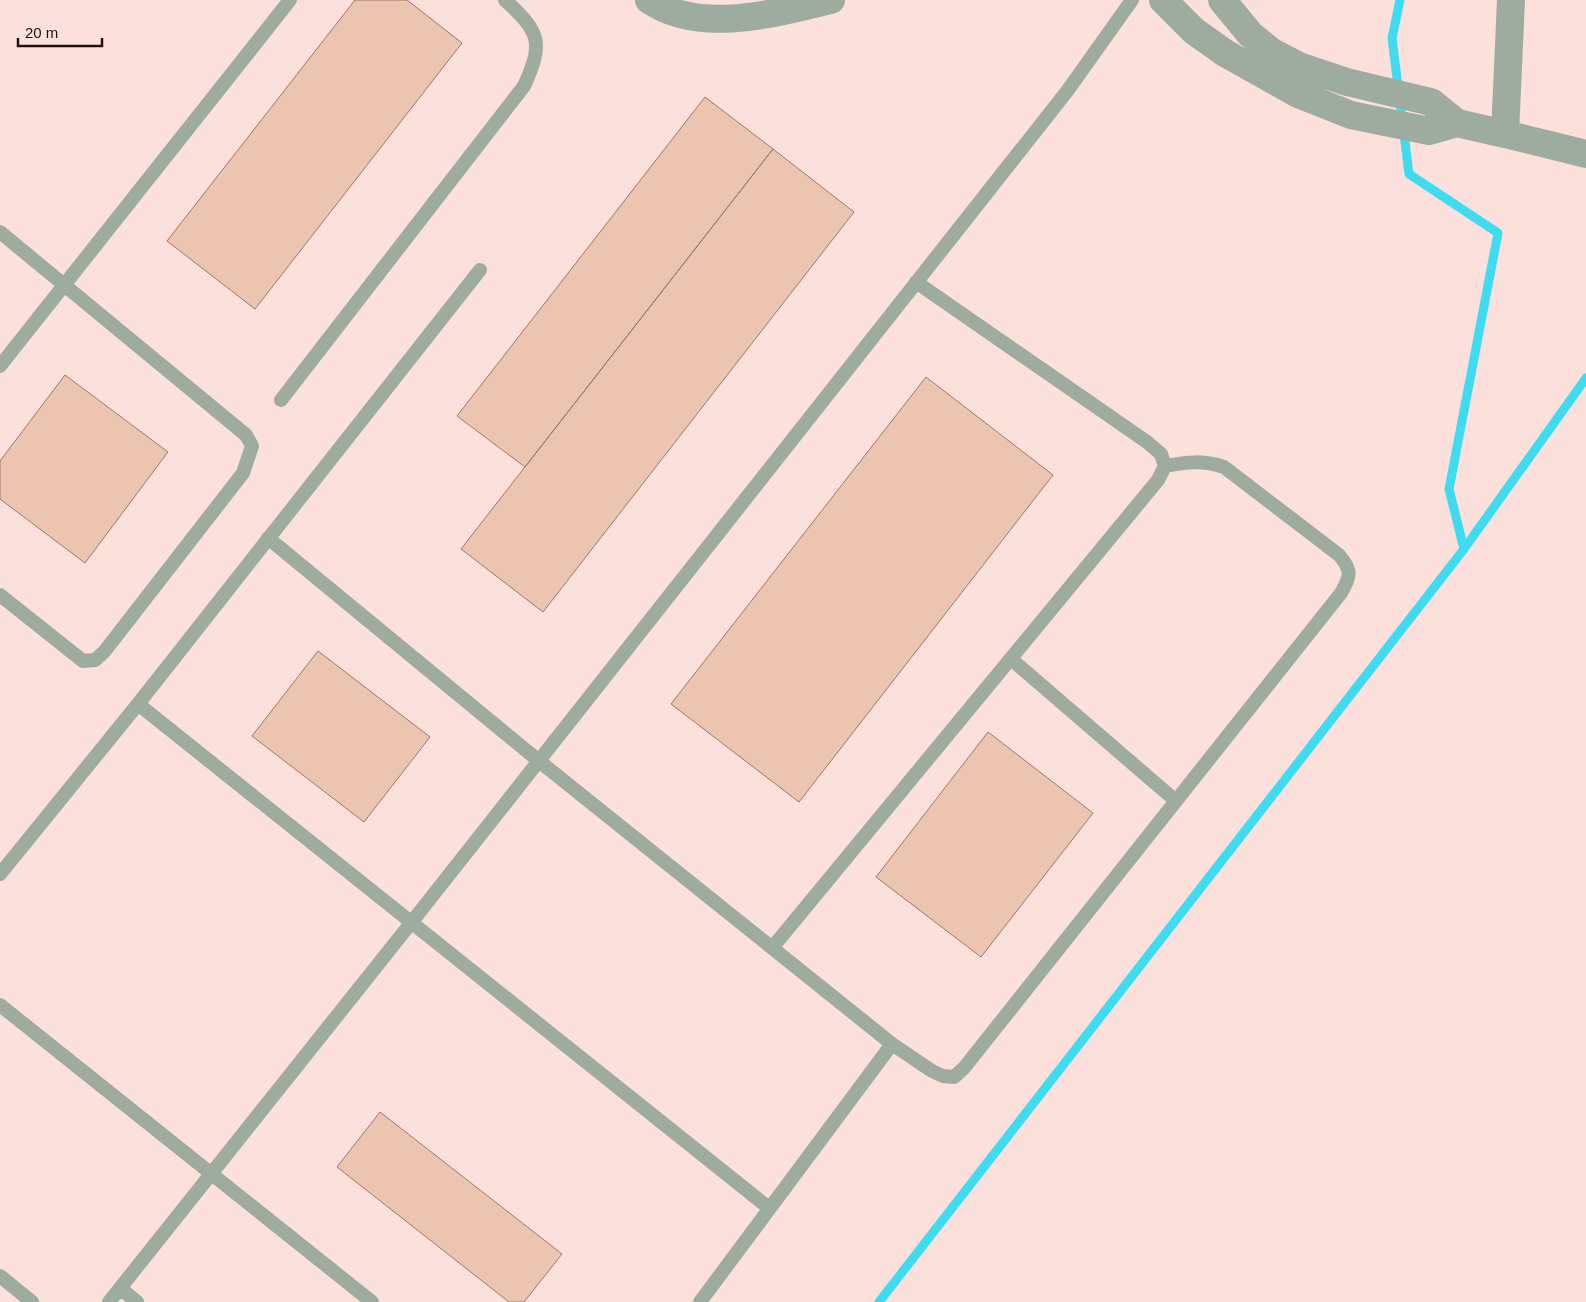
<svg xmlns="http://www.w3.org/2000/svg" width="1586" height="1302" font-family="Arial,sans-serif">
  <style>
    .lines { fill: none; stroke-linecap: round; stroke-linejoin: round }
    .stream { stroke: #3fdcf1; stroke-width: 9 }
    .building { fill: #ecc5b1; stroke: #9c7866 }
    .service { stroke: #9eaca0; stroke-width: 14 }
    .tertiary { stroke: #9eaca0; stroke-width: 28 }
  </style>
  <rect width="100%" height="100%" fill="#fce0db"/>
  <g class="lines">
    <path class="stream" d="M1464,549l122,-171
      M879,1302l585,-753 -15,-60 49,-256 -89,-59 -17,-136 8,-38"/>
  </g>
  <path class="building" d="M355,0h52l55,43 -207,266 -88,-68z
    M705,97l68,52 -248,318 -68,-51z
    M773,149l81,63 -311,400 -82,-63z
    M65,375l103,77 -83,111 -85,-64v-38z
    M926,377l127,98 -254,327 -128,-98z
    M318,651l112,86 -66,85 -112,-86z
    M988,732l105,81 -112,144 -105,-80z
    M380,1112l182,142 -38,48h-15l-172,-135z"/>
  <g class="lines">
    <path class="service" d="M0,232l246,203 6,11 -9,27 -139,179 -9,8 -12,1 -83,-66
      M0,366l290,-366
      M281,400l243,-314c20,-43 16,-54 -19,-86
      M268,538l271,223 353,283 -192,258
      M1011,659l165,142
      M138,704l631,504
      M0,874l138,-170 342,-434
      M772,948l386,-468 7,-14 -4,-12 -14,-12 -231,-160
      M0,1005l372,297
      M892,1044l40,27 11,5 11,1 10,-9 377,-475c10,-17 11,-23 -2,-38l-115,-88c-22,-7 -37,-5 -59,-1
      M0,1276l32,26
      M120,1288l17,14
      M109,1302l302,-379 657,-833 64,-90"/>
    <path class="tertiary" d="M649,0c51,35 127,13 182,0
      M1163,0l31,31 31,22 73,41 53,21 78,16 28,-8
      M1222,0l28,34 22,18 27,14 48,16 84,20 26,21 48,11
      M1511,0l-6,134 81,20"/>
  </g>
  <path d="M18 38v8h84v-8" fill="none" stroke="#20110e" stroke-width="2.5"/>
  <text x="25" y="38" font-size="15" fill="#20110e" stroke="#fce0db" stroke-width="4" paint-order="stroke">20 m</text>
</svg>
